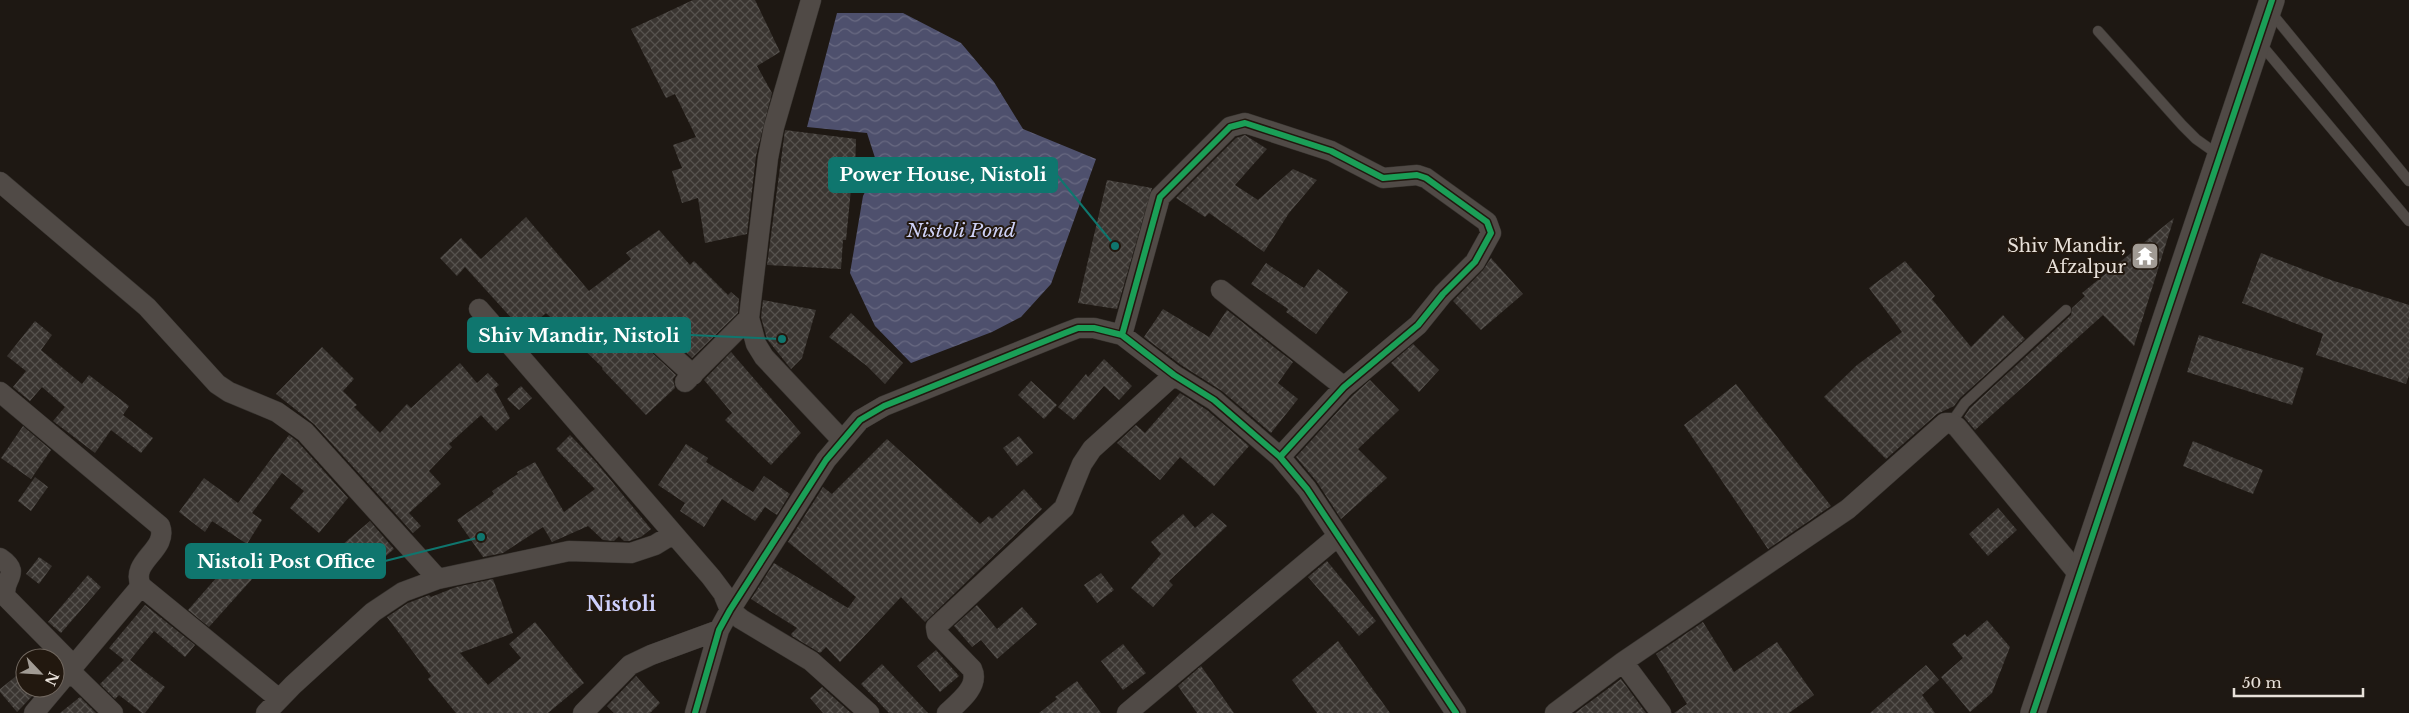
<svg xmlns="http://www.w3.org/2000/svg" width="2409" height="713" font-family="'Libre Baskerville',serif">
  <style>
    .water { fill: url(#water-waves) }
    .building { fill: url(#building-cross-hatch) }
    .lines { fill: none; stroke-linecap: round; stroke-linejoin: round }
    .service-casing { stroke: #383430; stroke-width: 11 }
    .minor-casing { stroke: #383430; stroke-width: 21 }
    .tertiary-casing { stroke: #383430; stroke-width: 26 }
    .service { stroke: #504a46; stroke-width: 10 }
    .minor { stroke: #504a46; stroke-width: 20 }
    .tertiary { stroke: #504a46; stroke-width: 25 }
    .cycleway-casing { stroke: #22180f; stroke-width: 9 }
    .cycleway { stroke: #1a9f57; stroke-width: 6 }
    .labels { text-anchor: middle; stroke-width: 4; stroke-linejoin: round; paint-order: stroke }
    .poi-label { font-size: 18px; fill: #e8e1da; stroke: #22180f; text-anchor: end }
    .water-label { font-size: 19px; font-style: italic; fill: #cfd2f7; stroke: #22180f }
    .quarter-label { font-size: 20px; font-weight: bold; fill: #cdd0fc; stroke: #22180f }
    .leader { fill: none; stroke: #0f766e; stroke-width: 2 }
    .callout-dot { fill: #0f766e; stroke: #22180f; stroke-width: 2 }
    .callout { fill: #0f766e; stroke: #0f766e; stroke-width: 2 }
    .callout-label { font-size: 19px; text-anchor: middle; font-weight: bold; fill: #fff }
  </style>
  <defs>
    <pattern id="water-waves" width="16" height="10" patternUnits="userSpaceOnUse" patternTransform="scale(1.25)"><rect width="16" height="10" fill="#4e506d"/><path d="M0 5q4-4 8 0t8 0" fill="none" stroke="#686981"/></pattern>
    <pattern id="building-cross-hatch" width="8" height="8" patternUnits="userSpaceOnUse" patternTransform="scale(1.25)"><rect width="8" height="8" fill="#3a3531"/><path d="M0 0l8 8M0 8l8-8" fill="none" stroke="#56524e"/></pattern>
  </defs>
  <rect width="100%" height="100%" fill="#1e1813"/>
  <path class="water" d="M837,13h66l58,30 33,39 29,47 73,30 -45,125 -30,33 -29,15 -81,31 -36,-37 -25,-53 13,-77 15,-29 -11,-34 -60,-6z"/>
  <path class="building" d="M693,0h62l25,52 -23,14 15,27 -16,63 -9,78 -42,9 -7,-45 -16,5 -10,-32 10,-3 -9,-23 23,-8 -21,-43 -9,4 -35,-69z
    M785,130l71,9 -1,30h-2l-7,71h-3l-2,29 -74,-4z
    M1245,135l22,14 -32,36 23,15 35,-31 24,11 -28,33 -25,39 -55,-39 -4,4 -29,-19 60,-60z
    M1107,180l45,8 -35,121 -39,-6z
    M526,217l63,74 42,-32 -5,-6 33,-23 31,35 4,-4 34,34 3,-3 8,7 -1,14 -46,45 -40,-37 -11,-2 -6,3 -3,6 4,10 40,37 -3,4 2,9 -29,27 -44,-46 1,-1 -57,-55 -22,19 -59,-65 -8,9 -17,-18 21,-20 20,21z
    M2174,218l-40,128 -31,-31 -128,115 -11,-13 6,-9 101,-93 1,-7 13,-12 -3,-3z
    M2261,253l70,27 78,25v70l-3,9 -90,-29 7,-21 -81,-31z
    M1491,258l32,36 -42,36 -28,-29 30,-31z
    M1905,261l30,35 -3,3 39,48 32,-32 22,24 -65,59 -6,8 -17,8 -51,45 -62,-62 33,-32 45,-33 -33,-44z
    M1266,263l38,25 14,-19 30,23 -32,42 -30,-22 2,-3 -37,-25z
    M763,300l53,10 -14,48 -11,11 -24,-30 -6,-22z
    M1163,309l46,28 18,-27 66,52 -15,21 20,16 -27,34 -49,-42 -41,-26 -37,-28z
    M851,313l52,50 -18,21 -18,-18 -38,-29z
    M35,321l17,14 -11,15 41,34 7,-9 40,31 -6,9 30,23 -12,15 -30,-23 -16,23 -42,-32 12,-14 -23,-20 -12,14 -17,-14 13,-16 -19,-15z
    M2199,335l105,33 -12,37 -105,-33z
    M1413,344l26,26 -20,22 -28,-29z
    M322,347l32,32 -11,12 14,14 -3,2 26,26 27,-29 4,4 49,-45 17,20 11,-10 11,12 -5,4 16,29 -14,13 -15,-16 -32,29 3,3 -23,24 12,13 -32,29 12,13 -8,7 -99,-109 -38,-30z
    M731,352l70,81 -30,32 -46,-45 7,-7 -28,-33z
    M1104,359l28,27 -13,14 -15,-14 -30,34 -16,-13 28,-33 2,3z
    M1370,380l29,30 -41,39 29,29 -46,41 -24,-37 -21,-25 56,-61z
    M1031,381l26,24 -13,14 -26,-24z
    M1736,384l95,122 -63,43 -84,-124z
    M521,386l11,12 -13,12 -12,-11z
    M1180,393l27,17 42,36 -35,40 -34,-29 -20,23 -43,-37 19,-18 9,8z
    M23,426l28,24 -20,29 -30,-21z
    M289,435l8,6 51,57 -29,35 -29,-25 14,-17 -22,-18 -30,40 10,7 -15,24 -35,-23 -7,11 -26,-20 25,-34 34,25z
    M570,435l25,26 56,68 -10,8 -12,4h-5l-5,-5 -5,5 -11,-1 -15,-14 -36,16 -9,-15 -40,26 -20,4 -26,-37 37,-26 -2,-3 26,-17 -1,-2 18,-10 29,50 31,-23 -39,-40z
    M1019,436l14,17 -16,13 -14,-18z
    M887,439l93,85 9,-8 3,3 32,-30 18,20 -117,113 -24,-25 -61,65 -14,-15 -6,6 -28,-17 -1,-2 6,-6 -46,-29 23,-36 74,45 8,-11 -68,-55 35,-55 9,7z
    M2193,441l70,29 -10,24 -70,-28z
    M686,444l22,14 -2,4 47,30 11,-16 26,18 -13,21 -12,-8 -10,14 -33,-22 -18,28 -24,-16 5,-8 -27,-18z
    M35,477l13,10 -17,24 -13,-10z
    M1998,508l19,22 -29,26 -19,-22z
    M1212,513l15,13 -58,55 4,4 -20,22 -22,-19 30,-34 -10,-12 32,-28 12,14z
    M370,521l24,28 -28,24 -24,-28z
    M39,557l13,9 -13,18 -13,-10z
    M232,560l21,18 -44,49 -21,-17z
    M1327,561l49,60 -17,15 -51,-59z
    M1101,573l13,17 -17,13 -13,-18z
    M88,575l13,12 -40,46 -13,-11z
    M493,579l20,54 -53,20 28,32 33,-27 -12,-14 26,-22 49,61 -36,30h-92l-28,-34 3,-3 -44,-59 21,-14 21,-8 2,2 25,-10z
    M145,605l50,40 -10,12 -31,-26 -24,29 35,27 -20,26h-3l-23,-18 -4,4 -15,-15 24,-24 -15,-12z
    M977,605l20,24 25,-22 15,17 -40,35 -16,-19 -9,7 -18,-21z
    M1987,620l23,27 -18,46 -22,19 -29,-35 22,-19 -11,-14 13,-10 2,3z
    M1703,622l31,50 43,-30 37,53 -25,18h-115l13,-9 -31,-50z
    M1338,641l52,72h-73l-25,-33z
    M1123,644l23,29 -23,17 -22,-29z
    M936,650l23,26 -19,16 -23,-26z
    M882,664l46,49h-39l-28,-29z
    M1926,665l13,15 -17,15 13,18h-65z
    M1201,666l33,47h-37l-19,-27z
    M25,669v19h15l-23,24 -17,-20v-3z
    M636,676l24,27 -10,10h-36l-7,-7z
    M1621,679l25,34h-71z
    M1077,681l24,32h-62l18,-14 -2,-2z
    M822,687l29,26h-28l-13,-15z
    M80,697l16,16h-36z"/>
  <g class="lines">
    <defs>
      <path id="service" d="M2269,10l140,171
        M2098,31l84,94 14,14 24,17
        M2259,42l150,179
        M1951,423l14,-20 101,-93"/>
      <path id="minor" d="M811,0l-37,127 -6,31 -19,160 7,26 8,13 77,82
        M0,182l147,125 70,77 12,8 48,20 28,20 133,147
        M1221,290l123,97
        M479,309l232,268 12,16 7,17 11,9 70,42 58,52
        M644,330l49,45
        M1122,335l38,-138 70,-70 15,-4 86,28 52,27 34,-3 9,3 61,44 4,11 -16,29 -32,32 -25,31 -74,62 -64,70
        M685,382l64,-64
        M0,392l160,134c9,24 -31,35 -19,60l138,113
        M0,558c24,16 0,21 6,39l68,69
        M1623,662l38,51
        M70,671l43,42
        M34,713l107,-127
        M266,713l27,-28 80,-73 30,-20 35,-13 131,-28 62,2 24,-8 18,-11
        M583,713l47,-48 21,-10 68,-25
        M695,713l24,-83 11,-20 96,-150 34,-40 24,-14 181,-73 13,-5h16l28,7 52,40 40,25 66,57 27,32 149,224
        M947,713c12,-11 33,-27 25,-44l-35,-36 -1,-6 128,-119 18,-44 10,-15 82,-74
        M1127,713l211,-177
        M1555,713l68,-51 225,-153 97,-86h6l6,4 123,149"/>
      <path id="tertiary" d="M2033,713l239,-713"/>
    </defs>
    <use href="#service" class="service-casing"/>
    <use href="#minor" class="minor-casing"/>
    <use href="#tertiary" class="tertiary-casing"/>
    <use href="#service" class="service"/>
    <use href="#minor" class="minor"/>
    <use href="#tertiary" class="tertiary"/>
    <defs>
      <path id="cycleway" d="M1122,335l38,-138 70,-70 15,-4 86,28 52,27 34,-3 9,3 61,44 4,11 -16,29 -32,32 -25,31 -74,62 -64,70
        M695,713l24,-83 11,-20 96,-150 34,-40 24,-14 181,-73 13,-5h16l28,7 52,40 40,25 66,57 27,32 149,224
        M2033,713l239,-713"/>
    </defs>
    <use href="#cycleway" class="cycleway-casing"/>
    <use href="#cycleway" class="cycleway"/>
  </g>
  <defs>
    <symbol id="temple-square" viewBox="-11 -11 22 22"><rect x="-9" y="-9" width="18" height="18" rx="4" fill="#a19b94" stroke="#22180f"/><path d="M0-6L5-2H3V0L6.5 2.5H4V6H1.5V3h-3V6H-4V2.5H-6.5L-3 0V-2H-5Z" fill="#fff"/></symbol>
  </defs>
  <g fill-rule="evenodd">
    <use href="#temple-square" x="2129" y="240" width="32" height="32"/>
  </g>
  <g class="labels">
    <g class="poi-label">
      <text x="2126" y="252">Shiv Mandir,<tspan x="2126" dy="21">Afzalpur</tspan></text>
    </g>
    <g class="water-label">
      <text x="961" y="237">Nistoli Pond</text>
    </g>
    <g class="quarter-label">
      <text x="621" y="611">Nistoli</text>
    </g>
  </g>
  <path class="leader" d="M1115 246L1057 175M782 339L690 335M481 537L385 561"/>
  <g class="callout-dot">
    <circle cx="1115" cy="246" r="5"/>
    <circle cx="782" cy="339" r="5"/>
    <circle cx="481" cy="537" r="5"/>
  </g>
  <g class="callout">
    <rect x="829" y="158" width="228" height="34" rx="5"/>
    <rect x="468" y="318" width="222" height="34" rx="5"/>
    <rect x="186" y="544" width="199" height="34" rx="5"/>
  </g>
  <g class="callout-label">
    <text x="943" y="181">Power House, Nistoli</text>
    <text x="579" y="342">Shiv Mandir, Nistoli</text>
    <text x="286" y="568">Nistoli Post Office</text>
  </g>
  <g transform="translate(40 673) rotate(115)"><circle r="24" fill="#22180f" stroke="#716860"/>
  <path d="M0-4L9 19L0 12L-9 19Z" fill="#a19b94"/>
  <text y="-8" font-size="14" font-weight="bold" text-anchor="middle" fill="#e8e1da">N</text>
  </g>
  <path d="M2234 688v8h129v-8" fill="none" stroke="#e8e1da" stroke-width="2.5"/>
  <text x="2242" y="688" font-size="15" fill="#e8e1da" stroke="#22180f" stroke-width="4" paint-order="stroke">50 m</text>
</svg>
